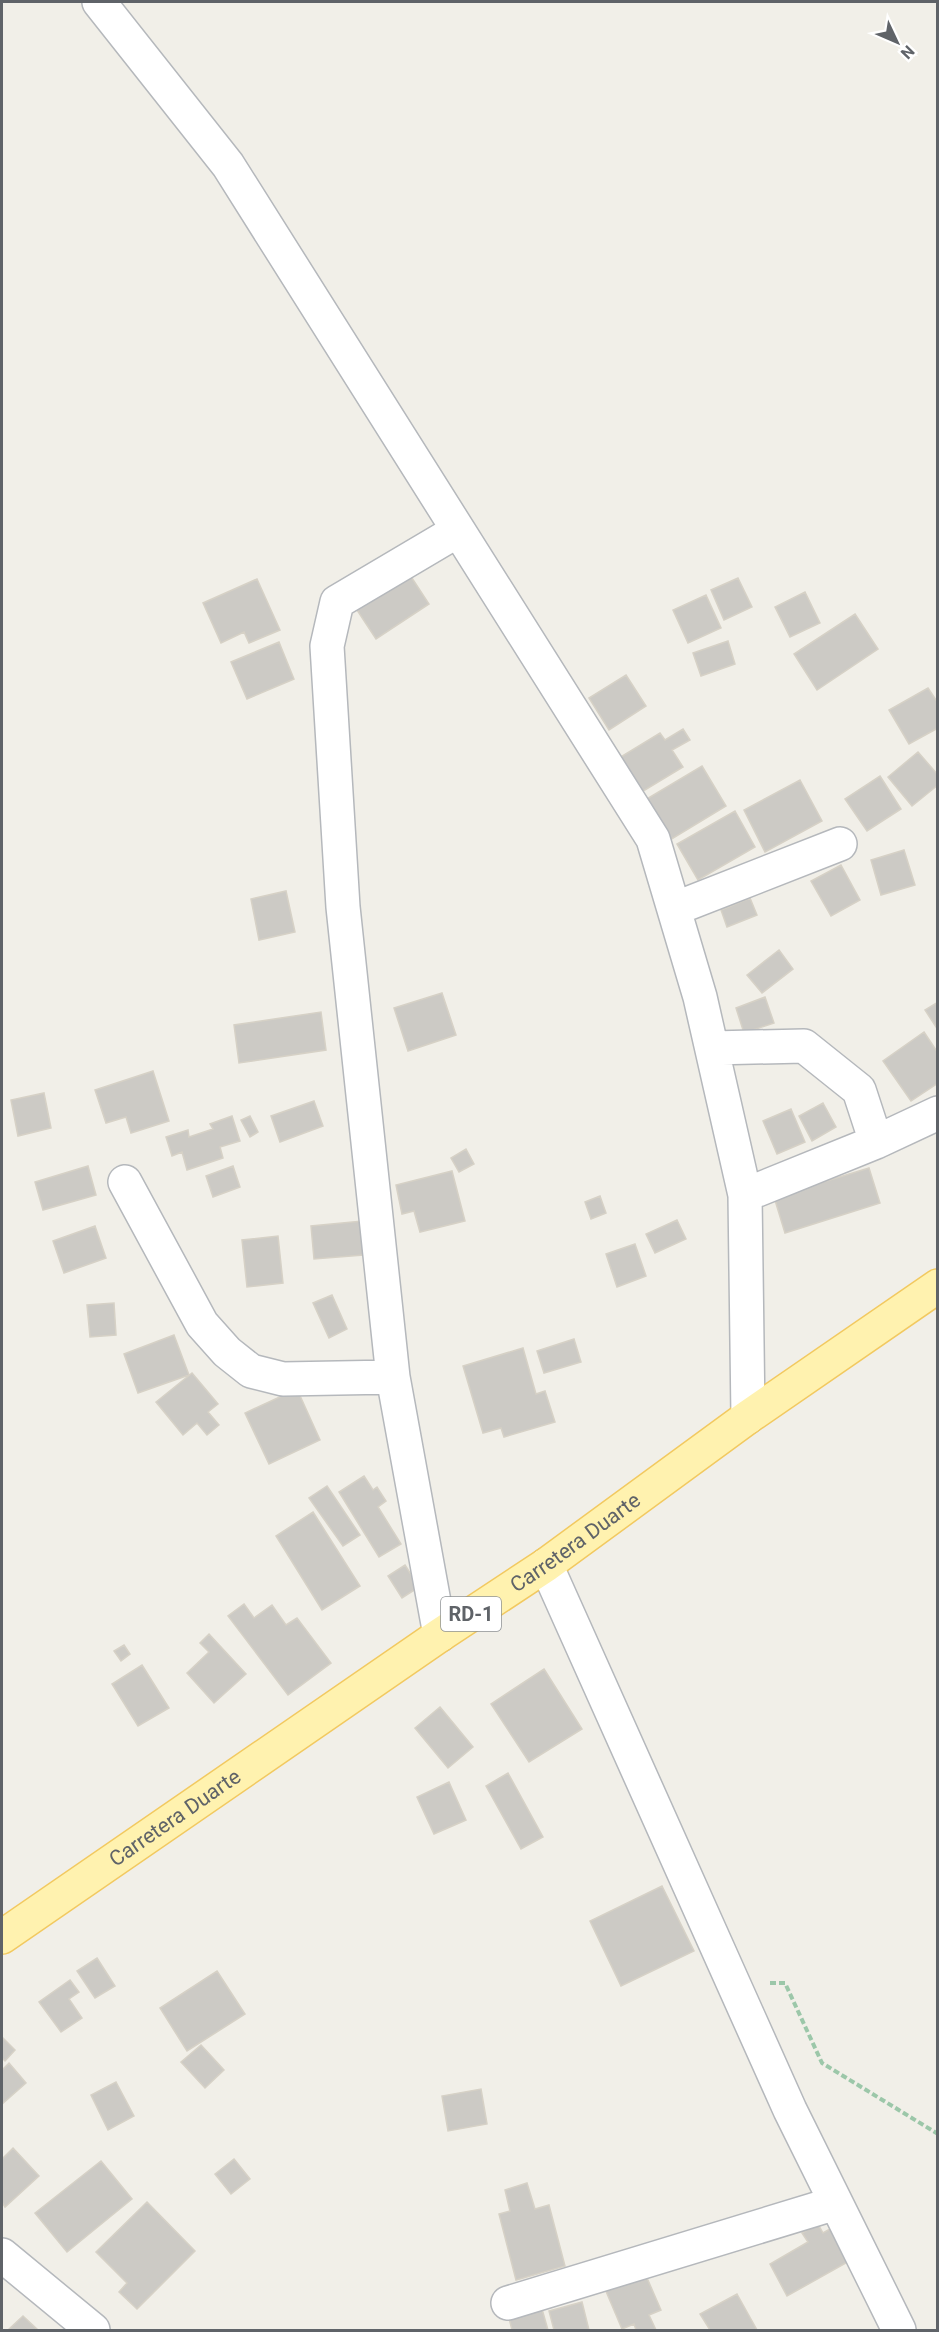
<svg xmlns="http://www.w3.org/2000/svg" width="939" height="2332" font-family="Roboto,sans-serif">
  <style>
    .building { fill: #cccac5; stroke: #d6d1c6; stroke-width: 1.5 }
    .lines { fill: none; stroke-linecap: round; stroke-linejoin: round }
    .minor-casing { stroke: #b5b8bc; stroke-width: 36 }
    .major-casing { stroke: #f2c960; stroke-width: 36 }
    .path { stroke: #9cc7a9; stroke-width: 4; stroke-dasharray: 6 3; stroke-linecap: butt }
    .minor { stroke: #fff; stroke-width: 33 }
    .major { stroke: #fff2af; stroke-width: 33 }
    .labels { text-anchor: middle; stroke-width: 4.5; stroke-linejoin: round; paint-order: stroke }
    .shield { fill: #fff; stroke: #8f9295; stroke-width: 1.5 }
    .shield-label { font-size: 20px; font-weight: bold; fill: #5f6368 }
    .street-label { font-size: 21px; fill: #5f6368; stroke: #fff }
  </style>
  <rect width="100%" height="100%" fill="#f1efe8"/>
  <path class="building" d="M408,572l21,32 -53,35 -21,-32z
    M738,578l14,29 -28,13 -13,-30z
    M257,579l23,51 -31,13 -5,-11 -23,11 -18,-40z
    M805,592l15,31 -30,14 -15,-30z
    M706,595l15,33 -33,15 -15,-33z
    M855,614l23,35 -61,41 -23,-36z
    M728,641l7,23 -34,12 -8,-23z
    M279,642l15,37 -47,20 -16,-37z
    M626,675l20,31 -37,24 -20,-32z
    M928,688l10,15v25l-29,16 -20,-34z
    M683,729l7,11 -18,10 11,17 -43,26 -21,-35 41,-25 5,7z
    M918,752l20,23v10l-26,21 -24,-29z
    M702,766l24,40 -56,34 -25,-40z
    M880,776l21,33 -34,22 -22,-32z
    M800,780l22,41 -57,31 -21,-42z
    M735,811l20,36 -57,33 -21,-36z
    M904,850l11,35 -34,10 -10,-35z
    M841,865l19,35 -29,16 -20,-35z
    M286,891l9,41 -36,8 -8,-41z
    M750,898l7,17 -30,12 -6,-17z
    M779,950l14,19 -31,24 -15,-18z
    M442,993l14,42 -48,16 -14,-43z
    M765,997l9,26 -30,10 -8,-25z
    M938,1002v28l-13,-20z
    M321,1012l5,38 -87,13 -5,-38z
    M924,1032l14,21v30l-27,18 -28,-40z
    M153,1071l16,50 -38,12 -5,-16 -20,6 -11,-33z
    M44,1093l7,35 -33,8 -7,-36z
    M314,1101l9,25 -43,16 -9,-26z
    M823,1103l13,24 -24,14 -13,-25z
    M791,1109l14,33 -28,12 -14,-33z
    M232,1116l8,25 -20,6 3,11 -36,12 -5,-18 -10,4 -6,-19 22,-7 1,7 24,-8 -3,-5z
    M250,1116l8,16 -8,5 -9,-17z
    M466,1149l8,15 -15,8 -8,-14z
    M88,1166l8,29 -53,15 -8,-28z
    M233,1166l7,21 -27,10 -7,-21z
    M869,1168l11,35 -95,30 -11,-36z
    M452,1171l13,50 -45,11 -6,-21 -12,3 -6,-29z
    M600,1196l6,17 -15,6 -6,-17z
    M373,1220l3,34 -62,5 -3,-33z
    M677,1220l9,19 -31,14 -9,-19z
    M95,1226l11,32 -42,15 -11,-32z
    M278,1236l5,47 -36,4 -5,-47z
    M635,1244l11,32 -29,11 -11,-33z
    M332,1295l15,34 -18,9 -16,-35z
    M114,1303l2,32 -26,2 -3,-32z
    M174,1335l15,40 -51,18 -14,-39z
    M574,1339l7,23 -37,11 -7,-22z
    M523,1348l13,46 9,-3 10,31 -51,15 -3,-9 -18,5 -20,-67z
    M192,1373l26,31 -10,8 11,13 -12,10 -10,-12 -14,12 -27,-33z
    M297,1389l23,51 -51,24 -24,-51z
    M364,1476l9,14 4,-3 9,14 -8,6 23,37 -22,13 -40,-65z
    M327,1486l33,49 -17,11 -34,-48z
    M313,1512l47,74 -38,24 -46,-74z
    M405,1565l14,22 -17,11 -14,-22z
    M244,1604l10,14 18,-13 14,20 11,-7 34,45 -43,32 -60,-79z
    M209,1634l37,40 -32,29 -27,-30 22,-21 -9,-9z
    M124,1645l6,9 -9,7 -7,-10z
    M142,1665l27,43 -31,18 -26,-42z
    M544,1669l38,60 -53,33 -38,-58z
    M440,1707l33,40 -25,21 -33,-40z
    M508,1773l35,64 -22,12 -35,-63z
    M449,1782l17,38 -32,14 -17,-37z
    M662,1886l32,65 -73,35 -31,-65z
    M97,1958l18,28 -20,12 -18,-27z
    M217,1971l28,43 -58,37 -27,-43z
    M70,1980l9,12 -10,7 13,19 -21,14 -22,-30z
    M2,2037l13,13 -10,11 -3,-3z
    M201,2045l23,25 -19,18 -24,-26z
    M9,2063l17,20 -24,21v-34z
    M116,2082l18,34 -26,14 -17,-35z
    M481,2089l6,35 -39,7 -6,-35z
    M13,2148l26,28 -34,31 -3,-5v-43z
    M234,2159l16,20 -19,15 -16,-20z
    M101,2161l31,38 -65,53 -32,-39z
    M527,2183l8,26 14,-4 16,61 -49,14 -17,-66 11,-3 -5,-21z
    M147,2202l48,49 -58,58 -18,-17 8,-9 -31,-31z
    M818,2224l5,9 12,-7 18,33 -66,37 -17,-32 38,-22 -6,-9z
    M644,2271l17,39 -12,5 7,15h-20l-2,-6 -12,5 -17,-40z
    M737,2294l20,36h-47l-10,-16z
    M582,2302l7,28h-35l-5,-19z
    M542,2309l6,21h-36l-3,-12z
    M23,2316l15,14h-30z"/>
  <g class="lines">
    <defs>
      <path id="minor" d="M99,2l129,163 425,674 47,158 45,198 3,222
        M674,909l166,-65
        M712,1048l92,-2 55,44 17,52
        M125,1182l77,142 25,28 24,19 32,8 110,-2
        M745,1195l131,-53 62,-29
        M546,1565l244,545 109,220
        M440,1635l-47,-258 -50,-470 -16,-261 10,-44 120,-71
        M2,2255l91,75
        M508,2303l328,-100"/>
      <g id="major">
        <path id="s1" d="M2,1937l438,-302 106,-70 202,-148 190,-131"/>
      </g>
    </defs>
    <use href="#minor" class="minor-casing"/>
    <use href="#major" class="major-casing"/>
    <path class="path" d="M770,1983h15l37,80 116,71"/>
    <use href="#minor" class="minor"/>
    <use href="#major" class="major"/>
  </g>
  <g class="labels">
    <rect class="shield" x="441" y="1597" width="60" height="34" rx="4.5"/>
    <g class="shield-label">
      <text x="471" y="1621">RD-1</text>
    </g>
    <g class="street-label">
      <text dy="7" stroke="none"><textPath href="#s1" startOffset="696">Carretera Duarte</textPath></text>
      <text dy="7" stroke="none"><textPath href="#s1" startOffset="210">Carretera Duarte</textPath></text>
    </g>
  </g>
  <rect width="939" height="2332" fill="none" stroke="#5f6368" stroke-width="6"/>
  <g transform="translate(897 42) rotate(134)" stroke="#ffffff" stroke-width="4.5" paint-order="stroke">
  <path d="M0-4.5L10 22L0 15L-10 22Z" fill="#5f6368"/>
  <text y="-9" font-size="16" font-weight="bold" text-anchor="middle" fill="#5f6368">N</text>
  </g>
</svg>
